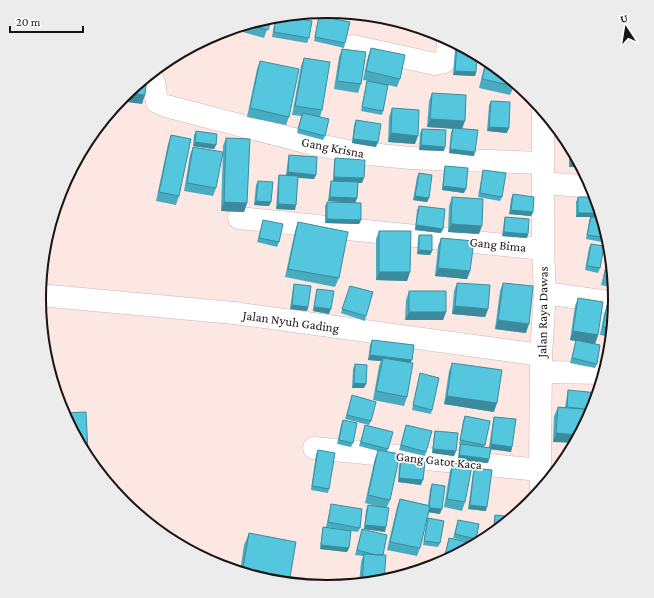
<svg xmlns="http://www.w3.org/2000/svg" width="654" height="598" font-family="'Crimson Pro',serif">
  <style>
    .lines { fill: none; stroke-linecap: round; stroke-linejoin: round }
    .street-casing { stroke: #ccb7b3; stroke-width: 23 }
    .street { stroke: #fff; stroke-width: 22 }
    .wall { fill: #48abc0 }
    .shaded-wall { fill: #3b8b9c }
    .building { fill: #54c7df; stroke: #3b8b9c }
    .labels { text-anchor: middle; stroke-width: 3.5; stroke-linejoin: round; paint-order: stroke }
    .street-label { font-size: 13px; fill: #1b1312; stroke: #fff }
    .rim { fill: none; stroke: #1b1312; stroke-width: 2 }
  </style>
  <rect width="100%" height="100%" fill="#fde7e3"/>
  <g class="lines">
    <defs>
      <path id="street" d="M353,46l82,18 9,-2 3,-5 1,-18
        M149,74l5,8 3,20 9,4 147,38 46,9 51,5 133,5
        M544,183l48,4
        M239,218l304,31
        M545,293l70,10
        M39,295l195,18 307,42
        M541,372l63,1
        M314,448l226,22
        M541,490l-1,-20 1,-115 4,-62 -2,-44v-139"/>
    </defs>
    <use href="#street" class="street-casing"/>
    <use href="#street" class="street"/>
  </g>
  <path class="wall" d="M272,16l-8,22 -32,-9v-1z
    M276,16l33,22 -2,5 -35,-6 3,-18z
    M319,16l26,27 -1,5 -30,-7 4,-21z
    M457,45l19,27 -1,4 -22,-1 2,-26z
    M371,48l29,31 -3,8 -9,-2 -5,26 -1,4 -21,-4 5,-26 1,-4h2l-6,-1 5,-24z
    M342,49l19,35 -3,9 -24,-4 5,-32z
    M304,58l18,52 -2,7 5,19 -2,4 -26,-7 4,-17 -9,-1 9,-49z
    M486,59l28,27 -4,9 -31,-7z
    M260,61l29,56 -3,8 -39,-8 10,-48z
    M432,93l30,36 12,27 -25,-3 2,-21 2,-3 -26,-2 2,-26z
    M491,101l16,32 -20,-2 2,-26z
    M392,108l23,36 -27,-2 1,-25z
    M356,120l20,27 -24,-4 2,-18z
    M422,129l22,22 -25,-1 1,-17z
    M196,131l20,14 -2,4 -21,-3 1,-11z
    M171,135l8,61 -3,9 -20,-4 12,-57z
    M226,138l21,65 -3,9 -23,-1 2,-65z
    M569,144l12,23h-12z
    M193,147l23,41 -3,8 -29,-5 6,-36z
    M289,155l25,24 -16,-1 -3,32 -19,-1 2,-30 1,-4h7l2,-16z
    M335,158l27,25h-4l-1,15 -2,5 -27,-2 2,-16 1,-4h2l1,-18z
    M445,166l19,27 -22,-3 2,-20z
    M483,170l19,27 -2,4 -22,-4 4,-23z
    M419,173l10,25 -2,4 -14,-2 4,-23z
    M258,181l13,21 -2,4 -15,-1 2,-20z
    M513,194l20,18 -2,4 -22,-2 2,-15z
    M452,197l27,37 -31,-2 1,-26z
    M578,197l24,20h-6l6,1 6,21 -1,4 -21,-4 3,-18 1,-4h-14v-15z
    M327,202l34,18 -2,4 -34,-1v-17z
    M419,206l22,27 -26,-3 2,-20z
    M505,217l23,17 -1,4 -25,-2 2,-15z
    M263,220l16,22 -2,5 -20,-5z
    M298,222l41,56 -4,9 -50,-10 10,-46z
    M379,231l31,41 -3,9 -31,-1v-41z
    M419,235l13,16 -2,4 -13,-1 1,-15z
    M441,238l29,33 -3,8 -32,-3 3,-30z
    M591,244l9,24 -2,5 -13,-3 4,-22z
    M610,248l4,40 -13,-3z
    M457,283l31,26 -3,8 -33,-3 2,-23z
    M503,283l23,50 -31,-4 5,-38z
    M294,284l14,23 -1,4 -17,-2 3,-21z
    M350,286l16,30 -1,5 -24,-8z
    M317,289l12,25 -16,-3 3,-18z
    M409,291l37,21 -3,8h-38l1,-20z
    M578,298l20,37 -3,9 -11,-2 13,22 -2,4 -25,-5 6,-22 -6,-1 5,-34z
    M607,305l7,1 -3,31 -11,-2 4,-21z
    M372,340l39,23 -4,34 -3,9 -31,-6 6,-34 2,-5 -13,-1 2,-15z
    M452,363l42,49 -50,-8 5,-33z
    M355,364l11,20 -2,4h-12l1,-19z
    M420,373l12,37 -1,4 -19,-4 7,-32z
    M568,390l25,19 -40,33 1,-26 4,-9 7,1 2,-13z
    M352,395l19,26 -2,4 -24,-6z
    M465,416l20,29 -1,2h5l4,-26 1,-4 18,30 -1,5 -21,-3 -2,14 -30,-3 1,-12 1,-3h-1l4,-24z
    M343,420l10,23 -2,4 -14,-3 4,-19z
    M365,425l23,24 -1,3 3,48 -3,7 -2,25 -21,-3 2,-19 2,-5 12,2 -15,-4 10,-45 3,-7 -19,-5z
    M406,425l20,27 -1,4 -26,-6z
    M435,431l21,20 -2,5 -22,-3 2,-18z
    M318,450l11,39 -1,4 -17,-3 5,-36z
    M401,460l20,25 -23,-3 1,-17z
    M453,463l12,39 -3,9 -18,-4 6,-36z
    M474,468l12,43 -18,-2 5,-36z
    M432,484l8,30 -11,-2 -9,36 -3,8 -30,-6 10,-43 3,-8 28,6 2,-16z
    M331,504l29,24 -2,4 -7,-1 -4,21 -27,-3 2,-17 1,-5 26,3 -23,-3 4,-18z
    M495,515l19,2 -21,17 1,-15z
    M428,518l12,25 -2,4 -15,-2 4,-23z
    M458,520l18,19 -2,4 -21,-5z
    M362,529l21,26 1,26 -25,3 2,-22 2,-6 -8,-1z
    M249,533l22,48 -31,-9 4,-27z
    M449,538l28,6 -32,17 -2,-1z"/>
  <path class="shaded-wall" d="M455,71l21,1 -1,4 -22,-1z
    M126,93l19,2 -3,9 -23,-3z
    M430,119l35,2 -3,8 -35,-2z
    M489,127l20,1 -2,5 -20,-2z
    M391,133l27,3 -3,8 -27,-2z
    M353,139l25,3 -2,5 -24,-4z
    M195,142l21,3 -2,4 -21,-3z
    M421,145l24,2 -1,4 -25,-1z
    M450,149l25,3 -1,4 -25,-3z
    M572,159h5l4,8h-12z
    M288,172l28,3 -2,4 -28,-3z
    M334,177l30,1 -2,5 -29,-1z
    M443,186l23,3 -2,4 -22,-3z
    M415,196l14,2 -2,4 -14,-2z
    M330,197l27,1 -2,5 -27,-2z
    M256,201l15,1 -2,4 -15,-1z
    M224,202l23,1 -3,9 -23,-1z
    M278,204l18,1 -1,5 -19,-1z
    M511,210l22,2 -2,4 -22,-2z
    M578,213h22l2,4h-26z
    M327,219l34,1 -2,4 -34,-1z
    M451,224l31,2 -3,8 -31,-2z
    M416,225l27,4 -2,4 -26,-3z
    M504,232l24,2 -1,4 -25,-2z
    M419,250l13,1 -2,4 -13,-1z
    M438,268l32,3 -3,8 -32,-3z
    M379,272h31l-3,9 -31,-1z
    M292,305l16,2 -1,4 -17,-2z
    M455,306l33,3 -3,8 -33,-3z
    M314,307l17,2 -2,5 -16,-3z
    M409,312h37l-3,8h-38z
    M498,320l31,4 -3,9 -31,-4z
    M573,331l25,4 -3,9 -25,-4z
    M370,355l42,5 -2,4 -27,-6 -2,3 -13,-1z
    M354,383l12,1 -2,4h-12z
    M447,396l50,7 -3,9 -50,-8z
    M556,433l23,2 -4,8 -22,-1z
    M491,444l21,3 -1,5 -22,-3z
    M433,449l23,2 -2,5 -22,-3z
    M84,452h4l-2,5z
    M459,455l30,4 -1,4 -30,-3z
    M399,478l24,2 -2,5 -23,-3z
    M470,505l17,2 -1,4 -18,-2z
    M429,508l13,1 -2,5 -13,-2z
    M365,525l21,2 -1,5 -21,-3z
    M321,545l28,3 -2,4 -27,-3z"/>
  <path class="building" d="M272,16l-4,14 -21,-6 24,-8z
    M276,16h5l31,5 -3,17 -35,-6z
    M319,16l31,6 -5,21 -30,-6z
    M457,45h3l17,9 -1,18 -21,-1z
    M371,48l34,7 -5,24 -34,-8z
    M342,49l24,3 -5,32 -24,-3z
    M304,58l26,4 -8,48 -27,-4z
    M487,60l27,22v4l-32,-7z
    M260,61l39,8 -10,48 -39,-9z
    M147,76l-2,19 -19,-2z
    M367,81l21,4 -5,26 -21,-4z
    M432,93l34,2 -1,26 -35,-2z
    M491,101l19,1 -1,26 -20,-1z
    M392,108l27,2 -1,26 -27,-3z
    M303,113l26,6 -4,17 -27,-7z
    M356,120l25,4 -3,18 -25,-3z
    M453,128l25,2 -3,22 -25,-3z
    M422,129l24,1 -1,17 -24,-2z
    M196,131l21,3 -1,11 -21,-3z
    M171,135l20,4 -12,57 -20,-4z
    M226,138l24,1 -3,64 -23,-1z
    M193,147l30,5 -7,36 -29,-5z
    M572,150l5,9h-5z
    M289,155l28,2 -1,18 -28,-3z
    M335,158l30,2 -1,18 -30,-1z
    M445,166l23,2 -2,21 -23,-3z
    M483,170l23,3 -4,24 -22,-4z
    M419,173l13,2 -3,23 -14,-2z
    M279,175l19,1 -2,29 -18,-1z
    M258,181l15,1 -2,20 -15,-1z
    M331,181l27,1 -1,16 -27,-1z
    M513,194l21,3 -1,15 -22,-2z
    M452,197l31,2 -1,27 -31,-2z
    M578,197h18l4,16h-22z
    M327,202l34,1v17l-34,-1z
    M419,206l26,3 -2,20 -27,-4z
    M505,217l24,2 -1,15 -24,-2z
    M591,217l11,1 6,20 -21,-3z
    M263,220l20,4 -4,18 -20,-4z
    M298,222l50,10 -9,46 -51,-9z
    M379,231h32l-1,41h-31z
    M419,235h13v16l-13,-1z
    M441,238l33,3 -4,30 -32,-3z
    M591,244l13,2 -4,22 -13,-2z
    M610,251l3,27 -9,-2z
    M457,283l33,2 -2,24 -33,-3z
    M503,283l30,3 -4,38 -31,-4z
    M294,284l17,2 -3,21 -16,-2z
    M350,286l23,6 -7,24 -24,-7z
    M317,289l17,2 -3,18 -17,-2z
    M409,291h37v21h-37z
    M578,298l25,4 -5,33 -25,-4z
    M607,305l7,1 -2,22 -9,-1z
    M372,340l42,5 -2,15 -42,-5z
    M576,340l24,5 -3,19 -25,-6z
    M383,358l30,5 -6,34 -31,-6z
    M452,363l50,7 -5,33 -50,-7z
    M355,364l12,1 -1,19 -12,-1z
    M420,373l19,5 -7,32 -19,-5z
    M568,390l30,3 -5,17 -26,-3z
    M352,395l24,7 -5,19 -24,-6z
    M558,407l35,3 -14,25 -23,-2z
    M86,412l2,40h-4l-21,-39z
    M465,416l25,5 -5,24 -25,-5z
    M494,417l22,2 -4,28 -21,-3z
    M343,420l14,3 -4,20 -14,-3z
    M365,425l28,7 -5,17 -27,-7z
    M406,425l26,6 -6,21 -25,-7z
    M435,431l23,2 -2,18 -23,-2z
    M461,444l30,4 -2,11 -30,-4z
    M318,450l17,3 -6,36 -17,-3z
    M378,450l22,4 -10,46 -22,-5z
    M401,460l24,2 -2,18 -24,-2z
    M453,463l19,3 -7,36 -18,-3z
    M474,468l18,2 -5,37 -17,-2z
    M432,484l13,2 -3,23 -12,-1v-2h-1z
    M400,499l30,7 -10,42 -30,-6z
    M331,504l31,5 -2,19 -32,-6z
    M368,505l21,3 -3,19 -21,-2z
    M495,515l19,2 -20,16z
    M428,518l16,3 -4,22 -16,-2z
    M458,520l21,4 -3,15 -21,-5z
    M323,527l28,4 -2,17 -28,-3z
    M362,529l25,6 -4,20h-7l-19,-5z
    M249,533l47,9 -7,41 -18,-2 -29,-8z
    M449,538l28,6 -26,14 -6,-2z
    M364,554l22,1 -2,26 -22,3z"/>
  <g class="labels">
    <g class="street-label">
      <text transform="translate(333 147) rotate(11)" y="5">Gang Krisna</text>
      <text transform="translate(498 244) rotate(6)" y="5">Gang Bima</text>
      <text transform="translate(542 312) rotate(-89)" y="5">Jalan Raya Dawas</text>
      <text transform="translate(291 321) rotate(8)" y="5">Jalan Nyuh Gading</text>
      <text transform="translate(439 460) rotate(6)" y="5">Gang Gatot Kaca</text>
    </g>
  </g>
  <path d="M0 0H654V598H0ZM46 299a281 281 0 1 1 562 0a281 281 0 1 1-562 0Z" fill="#edecec" fill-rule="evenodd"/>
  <path class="rim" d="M46 299a281 281 0 1 1 562 0a281 281 0 1 1-562 0Z"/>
  <g transform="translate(626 28) rotate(348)" stroke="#ffffff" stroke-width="3" paint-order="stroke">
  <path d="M0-3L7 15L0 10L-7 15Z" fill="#1b1312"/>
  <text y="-6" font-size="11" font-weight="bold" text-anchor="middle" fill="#1b1312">U</text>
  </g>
  <path d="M10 26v6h73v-6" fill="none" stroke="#1b1312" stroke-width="2"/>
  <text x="16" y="26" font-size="12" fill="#1b1312" stroke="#ffffff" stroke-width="3" paint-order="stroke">20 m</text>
</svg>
